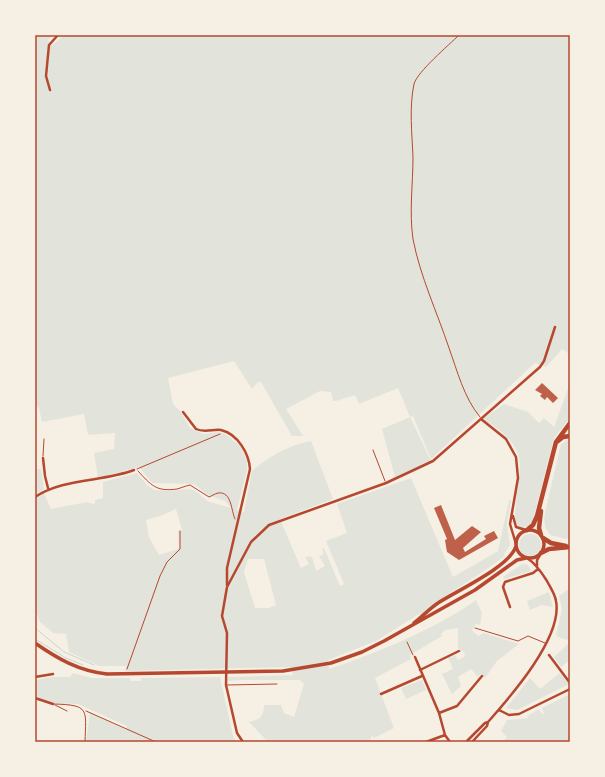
<svg xmlns="http://www.w3.org/2000/svg" width="605" height="777" font-family="Signika,sans-serif">
  <style>
    .green { fill: #e2e4dc; fill-rule: evenodd }
    .lines { fill: none; stroke-linecap: round; stroke-linejoin: round }
    .stream { stroke: #c9d6d2; stroke-width: 1 }
    .building { fill: #bf614a }
    .path { stroke: #b5482f; stroke-width: 1 }
    .service { stroke: #b5482f; stroke-width: 1 }
    .minor { stroke: #b5482f; stroke-width: 2.5 }
    .secondary { stroke: #b5482f; stroke-width: 3.5 }
    .motorway { stroke: #b5482f; stroke-width: 4.5 }
    .neatline { fill: none; stroke: #b5482f; stroke-width: 1.5 }
  </style>
  <rect width="100%" height="100%" fill="#f6efe4"/>
  <path class="green" d="M35,35h18l-5,5 5,5 11,-10h506v323l-3,-6 -5,-3 -16,18 -11,-4 -104,96 -18,-43 -3,1 21,44 -36,16 -13,-48 28,-12 -12,-29 -39,16 -4,-9 -19,6h-3l-2,-9 -11,-1 -34,18 17,27h-11l-31,-54h-3l-6,7 -18,-28 -66,17 5,26 7,7 10,17 13,6 15,-2 7,2 14,11 5,9 3,7v9l-10,40 7,2 8,-41c17,-15 37,-26 59,-30l22,58 -53,20 21,49 8,-4 -4,-6 3,-2 4,1 4,14 9,-5 -6,-10 5,-2 -2,-5 2,-1 16,38 4,-2 -18,-43 21,-8 -10,-29 74,-26 42,99 45,-26 11,-51h2l-4,25 3,20 -6,9 1,2c-27,21 -58,36 -84,59l-2,-1 -43,27 -48,19 1,9c47,-16 107,-40 147,-69l6,13 -2,12 -4,-1 -4,6 6,6 6,-3 35,11 -22,17 -12,17 -4,-4 -3,3 -7,-8 -13,8 3,9 -9,8 -10,-20 11,-5 -5,-11 7,-3 3,5 6,-3 1,-4 -7,-5v-20l-13,2 -4,4 1,2 -32,19 1,4 -36,19 19,50 -20,10 -2,-3 -1,4 -7,3h-96l-19,-20c10,-2 15,-5 15,-17h17l3,8 10,4 10,-33 -4,-4h-59l-13,1v-4l65,-2 -2,-8 -166,4 1,-5h-27l-30,-14 -3,-18 -13,-1 -14,-12 -1,-6h-3v-116l9,-6 7,16 36,-7 6,2 2,-1v-3l8,-2v-16l34,-9 11,13 6,4 14,1 23,-2 6,3 10,9 24,7 -6,-7 -17,-6 -14,-11 -42,-1 -13,-16 -41,11 -4,-25 20,-4 1,-16 -27,2 -4,-21 -42,8 -3,-14 -4,-3zM176,509l6,21 -4,1 1,16 -1,2 -19,6 -10,-18 -3,-17 17,-5zM248,559h16l12,46 -7,3h-14l-11,-36z
    M570,383v35l-16,20 -22,85 -3,3 -7,2 -4,-2 -3,-6c1,-53 22,-67 -32,-101l21,-15 24,8 11,11 5,-5 10,9z
    M567,440l3,1v97l-4,1 -16,-4 -5,-8 -1,-10 17,-73z
    M35,469h6l3,20 -9,6z
    M519 545a11 11 0 1 1 22 0a11 11 0 1 1-22 0Z
    M522,564l6,1 3,6 -26,8 -2,-2z
    M570,588v53l-14,-5 6,-27 -3,-13z
    M549,592l4,15 -11,-2 -12,5 -3,-9z
    M570,642v18l-9,7 -7,-10z
    M73,673l18,5h39v3h11v-3l79,-1 13,59 3,6h-150l4,-30 37,18v-4l-49,-22 -27,-1 -16,-6v-17l18,-3h17z
    M560,673l9,11 -52,26 -11,-2 24,-30 10,11z
    M422,680l4,10 -20,9 -5,-11z
    M570,694v48h-68l5,-5 -6,-6 6,-11c8,0 15,-2 21,-2l-1,-2 12,-7 3,5h2l-2,-6z"/>
  <g class="lines">
    <path class="stream" d="M35,628l29,24 30,13
      M35,639l31,19 17,7"/>
  </g>
  <path class="building" d="M542,383l16,15 -5,5 -6,-6 -2,3 -5,-4 2,-2 -7,-4z
    M441,505l14,35 17,-14 9,6 -18,16 2,4 21,-13 -2,-3 10,-5 4,7 -39,22 -12,-8 -2,-12 2,-1 -13,-31z"/>
  <g class="lines">
    <path class="path" d="M459,35c-10,10 -42,37 -45,49 -5,24 -2,49 -1,73 0,27 -4,55 0,82 7,37 24,73 36,109 8,22 15,50 31,69
      M43,456l1,-17
      M137,469l83,-35
      M138,471c13,14 18,21 39,18 4,-1 8,-3 13,-4l19,12c3,-1 5,-3 9,-4 14,-2 13,18 17,26
      M407,642l6,13
      M127,669l33,-93 7,-14 13,-13v-18
      M86,711l70,31"/>
    <path class="service" d="M373,450l12,31
      M475,628l43,13 10,-5 17,7
      M227,685l50,-1
      M54,704c36,1 32,5 31,38
      M55,705l12,6"/>
    <path class="minor" d="M50,90l-4,-14 3,-31 9,-10
      M183,412l13,17c8,4 17,0 25,1 17,4 28,24 29,39l-23,99v17
      M481,419l25,20 10,18 2,21 -8,46 6,20
      M43,458l2,18 3,12
      M35,497c28,-19 68,-15 99,-27
      M513,516l3,11 10,3
      M537,566v-6l3,-5
      M510,607l-7,-20 2,-5 28,-9 5,-4
      M549,655l21,28
      M415,657l24,56 6,22 5,7
      M420,670l39,-19
      M35,677l18,-3
      M381,694l41,-18
      M35,698l18,6
      M499,710l10,5 10,-1 51,-25
      M439,713l18,-7 25,-30
      M243,742l-6,-9 -11,-48 1,-52 -5,-17 5,-29 24,-45 18,-17 117,-42 47,-22 107,-94 4,-6 11,-34
      M426,742l19,-7
      M466,742l19,-19 3,-1c23,-26 75,-85 68,-121 -1,-7 -6,-14 -9,-20 -5,-8 -12,-18 -20,-23
      M472,742l15,-16 1,-4"/>
    <path class="secondary" d="M516 544a14 14 0 1 1 28 0a14 14 0 1 1-28 0Z
      M414,623c8,-6 15,-14 24,-20 18,-12 72,-36 78,-57
      M35,643c23,16 44,28 72,31l176,-3 48,-8 31,-11 22,-11 91,-51 42,-30 9,-2"/>
    <path class="motorway" d="M558,441l5,-4 7,-1
      M527,530l6,-5 4,-9 19,-74 14,-19
      M541,535l-2,-7 2,-17
      M543,538l8,5 15,3
      M541,553l8,-4 21,-2"/>
  </g>
  <rect width="605" height="777" fill="none" stroke="#f6efe4" stroke-width="72"/>
  <rect x="36" y="36" width="533" height="705" class="neatline"/>
</svg>
